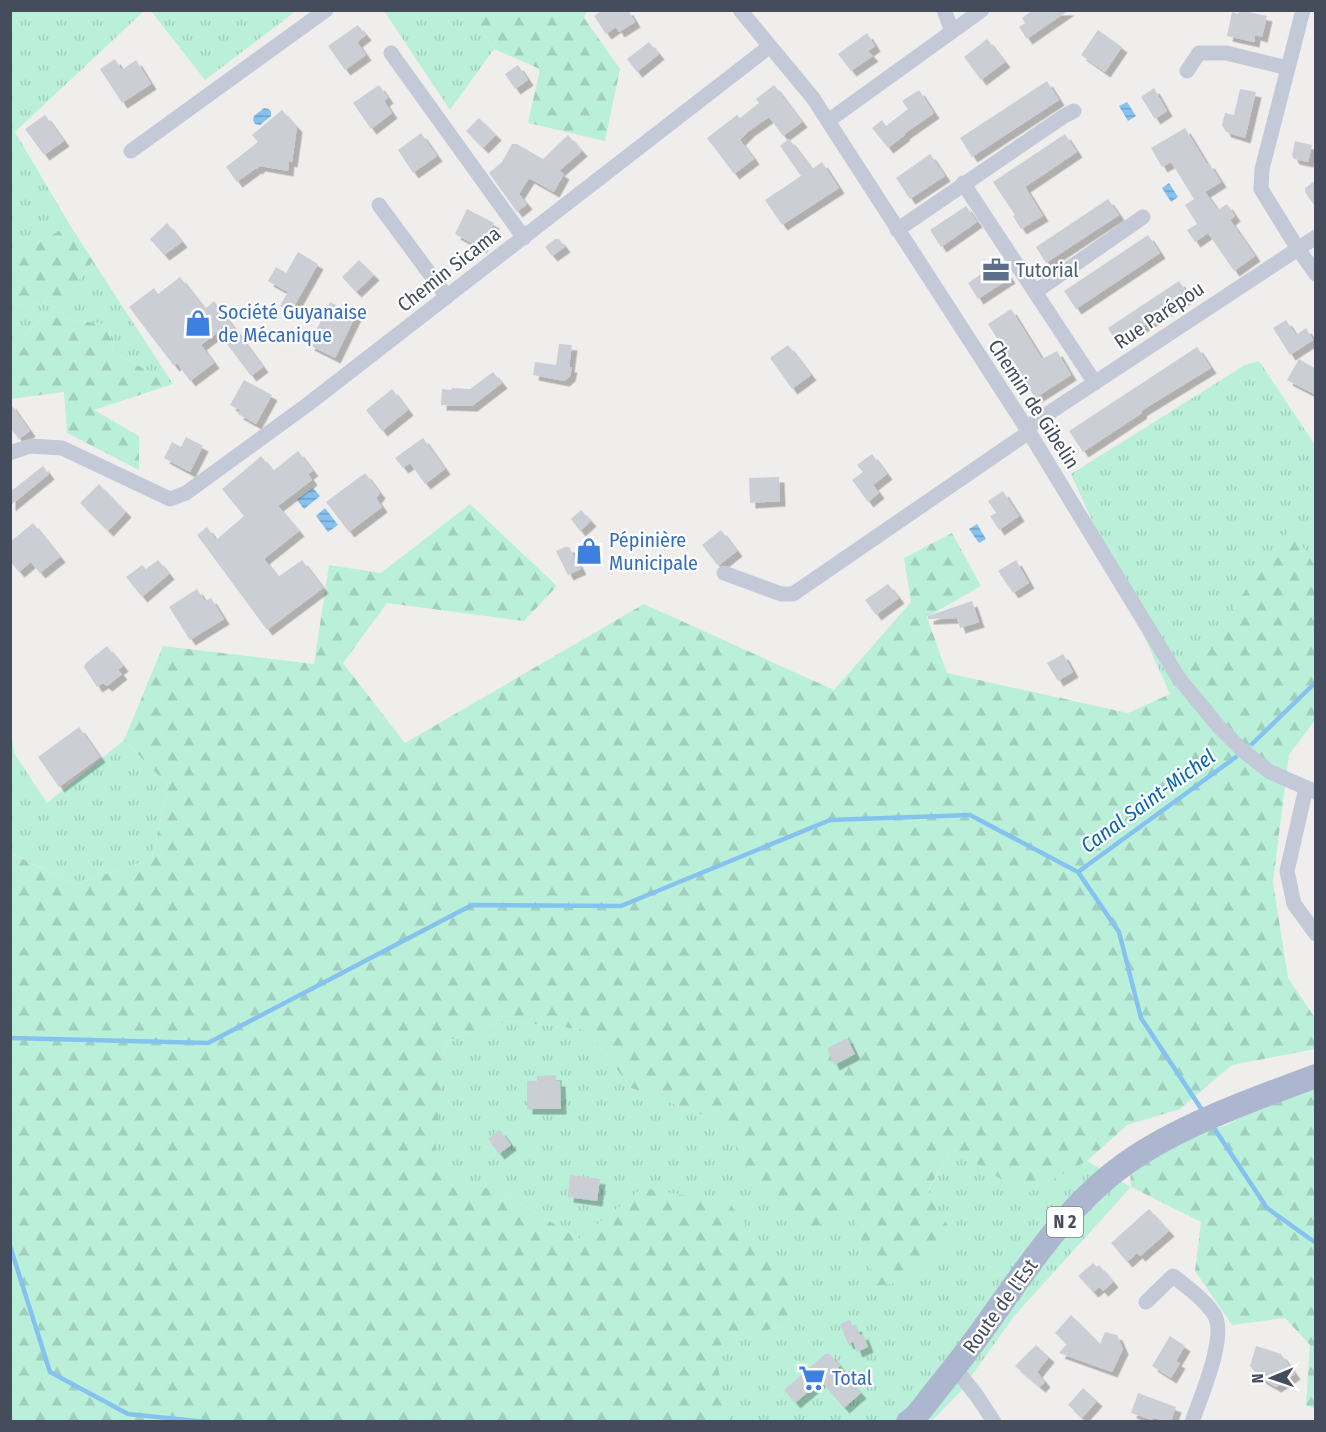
<svg xmlns="http://www.w3.org/2000/svg" width="1326" height="1432" font-family="'Fira Sans Condensed',sans-serif">
  <style>
    .grass { fill: url(#grass-tufts) }
    .forest { fill: url(#forest-firs) }
    .water { fill: url(#water-rules) }
    .lines { fill: none; stroke-linecap: round; stroke-linejoin: round }
    .stream { stroke: #85c2ef; stroke-width: 4.5 }
    .building { fill: #ccced6; filter: url(#shadow) }
    .minor { stroke: #c3c9d6; stroke-width: 15 }
    .primary { stroke: #acb6ce; stroke-width: 24 }
    .labels { text-anchor: middle; stroke-width: 4.5; stroke-linejoin: round; paint-order: stroke }
    .shield { fill: #fff; stroke: #7d828d; stroke-width: 1.5 }
    .shield-label { font-size: 18px; font-weight: bold; fill: #454c5c }
    .street-label { font-size: 20px; fill: #454c5c; stroke: #fff }
    .service-label { font-size: 20px; fill: #4e5e75; stroke: #fff; text-anchor: start }
    .shop-label { font-size: 20px; fill: #366cbe; stroke: #fff; text-anchor: start }
    .water-label { font-size: 21px; font-style: italic; fill: #0767ad; stroke: #fff }
  </style>
  <defs>
    <pattern id="grass-tufts" width="24" height="20" patternUnits="userSpaceOnUse" patternTransform="scale(1.5)"><rect width="24" height="20" fill="#baf0da"/><path d="M3 7l-1-3M5 7V3M7 7l1-3M15 17l-1-3M17 17v-4M19 17l1-3" fill="none" stroke="#a1cfbe"/></pattern>
    <pattern id="forest-firs" width="22" height="20" patternUnits="userSpaceOnUse" patternTransform="scale(1.5)"><rect width="22" height="20" fill="#baf0da"/><path d="M5 1l3.5 6h-7zM16 11l3.5 6h-7z" fill="#a1cfbe"/></pattern>
    <pattern id="water-rules" width="6" height="5" patternUnits="userSpaceOnUse" patternTransform="scale(1.5)"><rect width="6" height="5" fill="#85c2ef"/><path d="M0 2.5h6" fill="none" stroke="#6fa0c5"/></pattern>
    <filter id="shadow"><feDropShadow dx="5.5" dy="5.5" stdDeviation="0" flood-color="#0004"/></filter>
  </defs>
  <rect width="100%" height="100%" fill="#f0eeed"/>
  <path class="grass" d="M11,11h133l-129,121 55,93 -59,32z
    M151,11h145l-91,69z
    M384,11h85l25,38 -44,61z
    M93,261l80,123 -59,-31 -6,-28 -65,-10 -32,37v-46l52,-6z
    M1259,361l56,84v121l-24,-37 -121,165 -99,-220 174,-109z
    M10,722l4,31 33,50 77,-63 44,45 -16,74 -77,25 -64,-31z
    M509,1021l78,9 44,58 102,38 9,52 109,31 78,-20 23,-40 73,45 62,-33 44,26 -116,128 -55,77 -28,29 -203,1 -16,-74 73,-24 -143,-136 -64,51 -77,-46 -70,-22 14,-130z"/>
  <path class="forest" d="M469,11h118l-3,7 36,51 -15,72 -77,-18 12,-54 -46,-20z
    M70,225l23,36 -30,39 -52,6v-49z
    M43,315l65,10 6,28 59,31 -79,26 45,26v34l-72,-37 -3,-41 -53,7v-47z
    M470,504l87,82 -33,35 -137,-18 -44,60 62,80 239,-139 190,86 77,-88 -7,-44 48,-25 29,53 -54,31 20,56 181,40 42,-19 121,-166 24,38v154l-26,35 -16,127 15,96 27,40v31l-83,16 -52,44 -53,16 -40,36 -62,33 -73,-45 -24,41 26,47 -49,45 -28,4 -26,-77 -44,22 -65,-53 -10,-52 -101,-38 -44,-58 -78,-9 -63,20 -13,130 69,22 77,46 64,-51 86,15 64,81 -7,40 -72,24 15,73h-718l-1,-568 65,31 77,-25 16,-74 -44,-45 39,-94 151,18 15,-99 52,8z
    M1315,1088v321l-9,-4 4,-60 -25,-27 -53,7 -37,-54 6,-49 -70,-35 -1,-21 52,-30 43,-10 27,-15z"/>
  <path class="water" d="M1127,102l9,14 -8,5 -9,-15z
    M264,108l5,1 2,3v4l-11,9 -5,-1 -2,-4 1,-4z
    M1169,183l9,14 -7,5 -9,-14z
    M313,488l7,8 -16,13 -7,-9z
    M325,508l13,17 -10,7 -12,-16z
    M977,524l9,15 -7,4 -10,-14z"/>
  <g class="lines">
    <path class="stream" d="M1252,744l64,-62
      M1078,872l158,-115
      M10,1038l198,5 264,-138 149,1 209,-86 140,-5 108,57 41,60 22,86 63,95
      M1212,1125l55,83 49,35
      M10,1246l40,126 78,42 78,8"/>
  </g>
  <path class="building" d="M602,10h26l7,12 -16,10 -3,-5 -10,7 -12,-18z
    M1033,10h36l-42,29 -8,-12 6,-4 -3,-5z
    M1239,10l28,6 -5,21 -7,-2 -1,7 -27,-6 5,-24 6,2z
    M358,25l8,10 -9,7 9,13 -21,15 -17,-24z
    M1098,30l24,17 -17,25 -24,-17z
    M867,33l8,13 -7,5 5,5 -22,15 -13,-17z
    M987,39l18,23 -24,18 -17,-23z
    M649,42l10,12 -22,18 -10,-13z
    M115,59l7,11 14,-10 15,24 -29,19 -22,-34z
    M518,65l10,15 -13,9 -10,-15z
    M1047,81l12,19 -87,57 -12,-19z
    M379,85l9,13 -4,3 8,12 -21,16 -18,-26z
    M774,85l28,37 -19,14 -14,-19 -20,14 -9,9 14,19 -20,15 -27,-36 30,-23 3,3 19,-15 -3,-4z
    M1154,88l13,23 -12,8 -14,-22z
    M1240,89l16,3 -11,46 -19,-6 -4,-7 3,-12 9,2z
    M919,90l15,23 -30,21 1,1 -17,13 -16,-20 10,-8 4,6 22,-17 -6,-8z
    M282,110l15,17 -5,35 -3,-1 -1,10 -28,-5 -3,3 -1,-1 -19,14 -11,-15 32,-25 -6,-7z
    M45,115l19,26 -20,14 -19,-26z
    M479,118l17,17 -13,13 -17,-17z
    M1185,128l22,36 2,-1 12,19 -16,10 13,18 9,-6 8,12 -5,4 25,36 -21,15 -26,-38 -13,9 -8,-12 10,-6 -12,-19 9,-6 -23,-37 -9,5 -11,-19z
    M421,133l16,23 -24,17 -15,-23z
    M1065,134l12,18 -52,35 18,29 -22,13 -8,-13 2,-1 -22,-33z
    M568,135l14,16 -23,20 5,3 -10,18 -25,-14 -10,16 8,10 -10,8 -28,-39 13,-11 10,-18h5l26,15z
    M789,139l23,30 10,-7 17,26 -57,37 -17,-25 36,-24 -21,-30z
    M1295,141l17,4 -4,17 -14,-3 -2,-4z
    M930,154l15,22 -35,23 -14,-21z
    M1316,180v28l-11,-16v-4z
    M1108,199l11,16 -73,48 -10,-16z
    M966,206l11,16 -36,25 -11,-17z
    M467,209l27,14 -13,25 -26,-14z
    M167,223l15,19 -18,13 -14,-16z
    M1148,235l12,18 -84,56 -12,-18z
    M555,239h4l6,8 -13,9 -7,-9z
    M298,252l20,12 -27,48 -11,-6 8,-14 -20,-11 8,-14 10,6z
    M359,260l15,15 -18,17 -14,-15z
    M999,262l11,16 -32,21 -10,-16z
    M180,277l25,32 9,-8 49,66 -12,9 -33,-44 -17,13 13,18 -24,18 -13,-18 -3,3 -45,-59 25,-19 4,6z
    M1179,281l10,15 -72,47 -9,-15z
    M330,302l26,13 -21,43 -26,-13z
    M1011,309l31,50 15,-8 14,24 -36,23 -23,-40 -2,1 -22,-35z
    M1286,320l10,15 10,-7 7,12 -23,15 -17,-27z
    M559,344l13,1 -3,22h3l-2,9 -6,5 -31,-6 2,-13 21,3z
    M788,345l23,30 -19,14 -22,-31z
    M1197,347l14,21 -70,43 1,2 -59,39 -14,-21z
    M1299,359l17,10v26l-29,-15z
    M493,372l9,11 -30,23 -31,-1 1,-16 9,1 1,-2 18,1z
    M244,380l28,15 -16,29 -18,-10 2,-4 -10,-5z
    M392,389l16,21 -26,21 -16,-21z
    M10,403l20,28 -11,8 -9,-11z
    M186,437l17,9 -13,26 -26,-14 8,-16 9,5z
    M423,438l22,31 -20,15 -15,-21 -7,5 -8,-10z
    M298,451l15,20 -5,3 4,6 -34,26 21,25 -35,28 14,18 24,-17 21,28 -56,42 -70,-95 10,-8 9,13 28,-24 -22,-27 30,-25 9,-8 12,15z
    M872,454l15,20 -14,11 6,8 -11,9 -16,-22 11,-8 -6,-7z
    M43,466l6,8 -39,32v-14z
    M365,473l15,20 -4,5 6,9 -33,25 -23,-30z
    M779,477l1,24 -30,2 -1,-25z
    M99,484l27,28 -18,19 -28,-28z
    M1003,491l16,25 -20,14 -9,-14 6,-3 -8,-12z
    M581,510l10,11 -11,10 -9,-12z
    M33,523l27,34 -20,16 -9,-11 -12,10 -9,-11v-19z
    M721,530l16,21 -19,15 -16,-21z
    M565,547h4l12,22 -13,6 -12,-24z
    M158,560l11,14 -27,23 -16,-20 16,-12 4,4z
    M1016,560l13,23 -16,10 -15,-22z
    M888,584l11,14 -23,17 -11,-15z
    M197,589l8,12 6,-3 13,21 -34,21 -21,-33z
    M972,601l7,21 -19,6 -3,-10 -29,1v-3z
    M107,646l16,20 -5,4 4,4 -15,12 -4,-3 -6,4 -13,-20 2,-4z
    M1063,654l10,18 -15,9 -11,-18z
    M79,727l21,30 -41,30 -21,-30z
    M847,1038l8,16 -21,11 -7,-17z
    M556,1075v6h4l1,28h-34v-28h10v-5z
    M500,1130l11,15 -12,9 -11,-15z
    M570,1175l30,4 -3,22 -29,-4z
    M1149,1209l20,22 -29,25 -3,-3 -10,9 -16,-19z
    M1093,1263l4,4 2,-2 14,17 -10,9 -4,-4 -6,5 -15,-16z
    M1071,1315l29,29 5,-12 12,3 6,14 -11,23 -53,-19 8,-9 -12,-11z
    M850,1320l3,7 3,-1 4,9 3,-1 5,13 -11,5 -4,-10 -5,2 -8,-20z
    M1170,1336l15,10 -9,15 4,2 -9,15 -19,-12z
    M1036,1345l13,12 -12,15 8,10 -5,5 -25,-21z
    M1256,1346l25,8 14,20 -19,13 -16,-9 -10,-12z
    M825,1354h5l10,12 -2,2 23,25 -17,15 -23,-27 -26,22 -11,-13z
    M1083,1388l14,13 -15,17 -14,-13z
    M1138,1393l38,14 -5,15 -18,-4 -1,2 -21,-7z"/>
  <g class="lines">
    <path class="minor" d="M740,10l73,88 216,334 149,245 40,49 24,24 28,22 46,20
      M944,10l8,21
      M1303,10l-41,159 -1,20 37,60 18,25
      M391,53l133,185
      M1187,71l12,-18h27l62,15
      M828,121l154,-111
      M131,151l195,-141
      M963,183l132,200
      M379,205l68,92
      M897,230l167,-114 10,-5
      M1035,292l108,-75
      M1026,428l290,-191
      M10,453l20,-7 32,2 108,51 16,-6 121,-88 463,-359
      M724,573l57,21h12l236,-162
      M1306,788l-19,83 7,33 22,30
      M1146,1302l27,-26c14,11 31,23 41,38 14,22 -14,84 -22,108
      M954,1367l23,29 17,26"/>
    <path class="primary" d="M908,1422l8,-6c15,-19 30,-38 45,-57 51,-66 95,-146 164,-195 53,-38 129,-65 191,-88"/>
  </g>
  <defs>
    <symbol id="office-bare" viewBox="-9 -9 18 18"><path d="M-6-3h4V-5.5h4V-3h4V5H-6ZM-1-4.5V-3h2v-1.5ZM-6 0V1H6V0Z" fill="#5c6f8a" stroke="#fff" stroke-width="2.5" paint-order="stroke"/></symbol>
    <symbol id="shop-bare" viewBox="-9 -9 18 18"><path d="M-5-2.5h2.3a2.7 3.5 0 0 1 5.4 0H5L5.5 6h-11ZM-1.5-2.5h3a1.5 2.3 0 0 0-3 0Z" fill="#3f7fe0" stroke="#fff" stroke-width="2.5" paint-order="stroke"/></symbol>
    <symbol id="supermarket-bare" viewBox="-9 -9 18 18"><path d="M-6-5.5h2.5l.6 2H6L4.5 2H-2.5L-4.4-4H-6ZM-1.5 3.2a1.3 1.3 0 1 0 .1 0ZM3 3.2a1.3 1.3 0 1 0 .1 0Z" fill="#3f7fe0" stroke="#fff" stroke-width="2.5" paint-order="stroke"/></symbol>
  </defs>
  <g fill-rule="evenodd">
    <use href="#office-bare" x="977" y="251" width="38" height="38"/>
    <use href="#shop-bare" x="179" y="304" width="38" height="38"/>
    <use href="#shop-bare" x="570" y="532" width="38" height="38"/>
    <use href="#supermarket-bare" x="793" y="1359" width="38" height="38"/>
  </g>
  <g class="labels">
    <rect class="shield" x="1047" y="1207" width="36" height="30" rx="4.5"/>
    <g class="shield-label">
      <text x="1065" y="1228">N 2</text>
    </g>
    <g class="street-label">
      <text transform="translate(449 269) rotate(-38)" y="7">Chemin Sicama</text>
      <text transform="translate(1159 315) rotate(-34)" y="7">Rue Parépou</text>
      <text transform="translate(1034 404) rotate(57)" y="7">Chemin de Gibelin</text>
      <text transform="translate(1000 1306) rotate(-54)" y="7">Route de l'Est</text>
    </g>
    <g class="service-label">
      <text x="1016" y="277">Tutorial</text>
    </g>
    <g class="shop-label">
      <text x="218" y="319">Société Guyanaise<tspan x="218" dy="23">de Mécanique</tspan></text>
      <text x="609" y="547">Pépinière<tspan x="609" dy="23">Municipale</tspan></text>
      <text x="832" y="1385">Total</text>
    </g>
    <g class="water-label">
      <text transform="translate(1148 801) rotate(-36)" y="7">Canal Saint-Michel</text>
    </g>
  </g>
  <rect width="1326" height="1432" fill="none" stroke="#454c5c" stroke-width="24"/>
  <g transform="translate(1272 1378) rotate(268)" stroke="#ffffff" stroke-width="4.5" paint-order="stroke">
  <path d="M0-4.5L10 22L0 15L-10 22Z" fill="#454c5c"/>
  <text y="-9" font-size="16" font-weight="bold" text-anchor="middle" fill="#454c5c">N</text>
  </g>
</svg>
